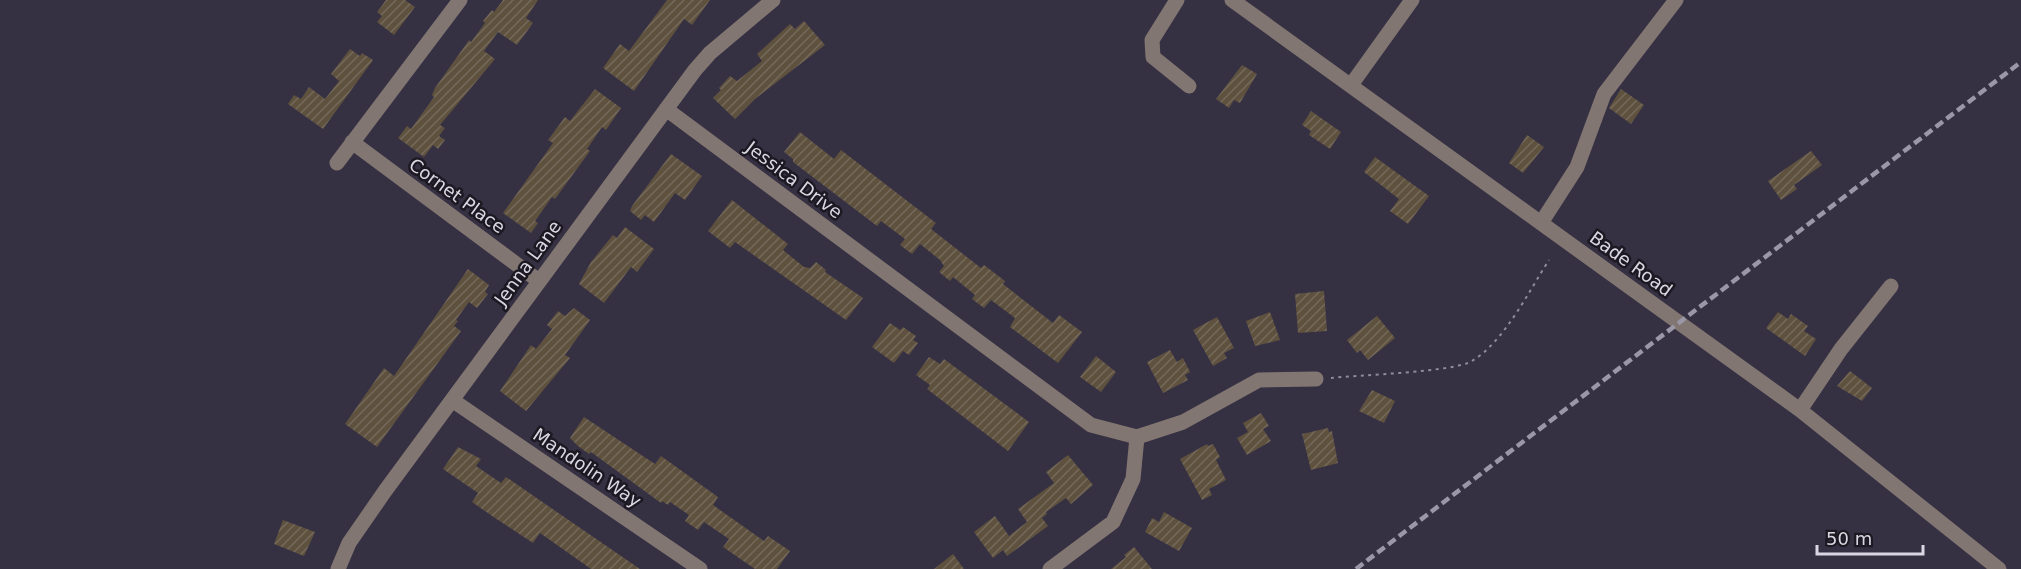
<svg xmlns="http://www.w3.org/2000/svg" width="2021" height="569" font-family="'DejaVu Sans',sans-serif">
  <style>
    .building { fill: url(#building-hatch) }
    .lines { fill: none; stroke-linecap: round; stroke-linejoin: round }
    .path { stroke: #908c9b; stroke-width: 2; stroke-dasharray: 3 4.5; stroke-linecap: butt }
    .minor { stroke: #817671; stroke-width: 15 }
    .rail { stroke: #9b97a6; stroke-width: 4.5; stroke-dasharray: 9 4.5; stroke-linecap: butt }
    .labels { text-anchor: middle; stroke-width: 5; stroke-linejoin: round; paint-order: stroke }
    .street-label { font-size: 18px; fill: #dad7e3; stroke: #1c1922 }
  </style>
  <defs>
    <pattern id="building-hatch" width="6" height="6" patternUnits="userSpaceOnUse" patternTransform="scale(1.5)"><rect width="6" height="6" fill="#5e513e"/><path d="M-1 1l2-2M0 6l6-6M5 7l2-2" fill="none" stroke="#74695a"/></pattern>
  </defs>
  <rect width="100%" height="100%" fill="#363043"/>
  <path class="building" d="M386,0h19l10,7 -21,28 -17,-13 5,-6 -5,-4z
    M503,0h35l-12,18 7,5 -16,22 -19,-13 -14,19 11,8 -55,66 5,3 -6,8 6,4 -7,9 -5,-4 -9,12 -26,-19 9,-12 4,3 23,-32 -2,-2 3,-7 34,-48 2,2 14,-19 -2,-2 9,-11 2,2z
    M667,0h43l-18,25 -8,-6 -50,72 -31,-23 17,-24 9,7z
    M804,21l21,24 -70,54 -20,20 -22,-21 8,-8 -2,-2 11,-12 7,5 25,-20 -5,-7 33,-30 5,5z
    M350,49l10,7 2,-3 11,7 -50,69 -35,-25 6,-9 7,4 8,-12 16,12 14,-18 -8,-7z
    M1242,65l15,9 -17,29 -6,-3 -5,8 -13,-9z
    M595,89l26,19 -15,22 -4,-3 -15,22 3,2 -35,48 -3,-2 -17,24 3,2 -7,10 -28,-20 50,-70 -5,-3 17,-23 5,4z
    M1621,89l23,16 -13,19 -22,-16z
    M1311,111l30,21 -11,17 -21,-14 2,-4 -9,-6z
    M800,132l34,27 7,-9 95,73 -5,6 50,39 3,-3 21,16 -2,3 50,39 6,-8 23,17 -24,31 -48,-36 5,-9 -24,-18 -7,8 -12,-9 3,-4 -22,-18 -3,4 -11,-9 5,-6 -4,-6 -20,-16 -8,10 -12,-9 5,-6 -24,-18 -4,5 -84,-64v-3l-9,-7z
    M1527,135l17,12 -21,26 -14,-10z
    M1811,151l11,14 -28,20 3,4 -16,11 -13,-19z
    M671,154l31,22 -17,24 -10,-7 -21,29 -9,-7 -4,5 -11,-9 2,-5z
    M1375,157l54,39 -21,28 -18,-13 9,-12 -35,-27z
    M732,200l56,44 -5,6 21,17 6,1 6,-6 10,8 -1,2 38,26 -17,22 -111,-78 -5,6 -22,-17z
    M625,227l29,22 -17,23 -6,-5 -27,36 -25,-19 12,-22 22,-27 4,3z
    M468,269l21,16 -4,7 3,2 -11,14 -8,-6 -13,18 2,1 -4,5 7,5 -84,116 -32,-23 39,-56 10,8z
    M1324,291l3,40 -29,2 -3,-39z
    M574,308l16,12 -25,35 5,3 -44,53 -26,-20 31,-46 5,4 16,-20 -5,-4 11,-14 7,5z
    M1270,312l10,28 -25,6 -9,-25z
    M1778,312l10,7 3,-5 17,12 -4,5 12,8 -11,17 -39,-28z
    M1377,316l18,22 -27,22 -8,-10 -3,3 -10,-13z
    M1217,317l17,31 -10,5 3,5 -14,8 -20,-36z
    M890,323l10,7 3,-3 13,9 -3,4 5,3 -9,12 -6,-4 -9,12 -22,-16z
    M1170,350l7,12 6,-4 7,14 -5,3 3,5 -25,13 -16,-31z
    M1096,356l20,16 -15,20 -21,-15z
    M929,357l11,7 4,-5 85,63 -21,29 -81,-62 3,-4 -14,-10z
    M1850,371l22,17 -10,13 -25,-15z
    M1372,390l23,11 -11,22 -25,-12z
    M1261,413l8,13 -6,3 8,12 -24,14 -10,-17 11,-6 -5,-9z
    M584,417l71,47 6,-8 57,41 -5,8 51,36 4,-5 22,15 -13,18h-22l-32,-22 6,-8 -25,-17 -6,8 -13,-9 4,-6 -19,-13 -2,3 -6,-4 -1,2 -70,-51 -2,2 -11,-8 -8,-8z
    M1328,428l1,4 3,-1 6,32 -27,7 -9,-36z
    M1207,444l1,2 5,-2 7,13 -4,3 10,20 -17,9 3,6 -10,5 -22,-41z
    M458,447l23,12 -5,7 25,17 5,-6 134,92h-49l-51,-36 -7,10 -38,-25 -23,-16 6,-9 -35,-24z
    M1068,455l25,30 -22,19 -5,-6 -20,14 1,2 -5,4 6,8 -41,30 -4,-6 -10,8 -19,-26 21,-16 14,20 18,-14 -9,-13 36,-26 -8,-11z
    M1164,512l28,16 -13,23 -34,-19 7,-14 7,4z
    M283,520l32,12 -11,24 -30,-12z
    M1134,547l18,22h-41l15,-12 -2,-2z
    M953,554l11,15h-30z"/>
  <g class="lines">
    <path class="path" d="M1331,378c26,-3 124,-6 141,-17 32,-19 57,-70 77,-101"/>
    <path class="minor" d="M1177,0l-25,40 1,17 36,29
      M1232,0l568,410 199,159
      M1351,85l61,-85
      M666,109l425,316 46,12 46,-15 76,-42 57,-1
      M352,142l187,139
      M337,163l123,-163
      M1541,223l36,-56 27,-73 72,-94
      M452,400l248,169
      M1800,410l41,-61 50,-63
      M338,569l11,-26 36,-52 310,-421 15,-17 63,-53
      M1050,569l63,-47 20,-43 4,-42"/>
    <path class="rail" d="M1356,569l665,-507"/>
  </g>
  <g class="labels">
    <g class="street-label">
      <text transform="translate(794 180) rotate(37)" y="6">Jessica Drive</text>
      <text transform="translate(457 196) rotate(36)" y="6">Cornet Place</text>
      <text transform="translate(528 263) rotate(-54)" y="6">Jenna Lane</text>
      <text transform="translate(1631 264) rotate(36)" y="6">Bade Road</text>
      <text transform="translate(587 468) rotate(34)" y="6">Mandolin Way</text>
    </g>
  </g>
  <path d="M1817 545v9h106v-9" fill="none" stroke="#dad7e3" stroke-width="3"/>
  <text x="1826" y="545" font-size="18" fill="#dad7e3" stroke="#1c1922" stroke-width="4.5" paint-order="stroke">50 m</text>
</svg>
